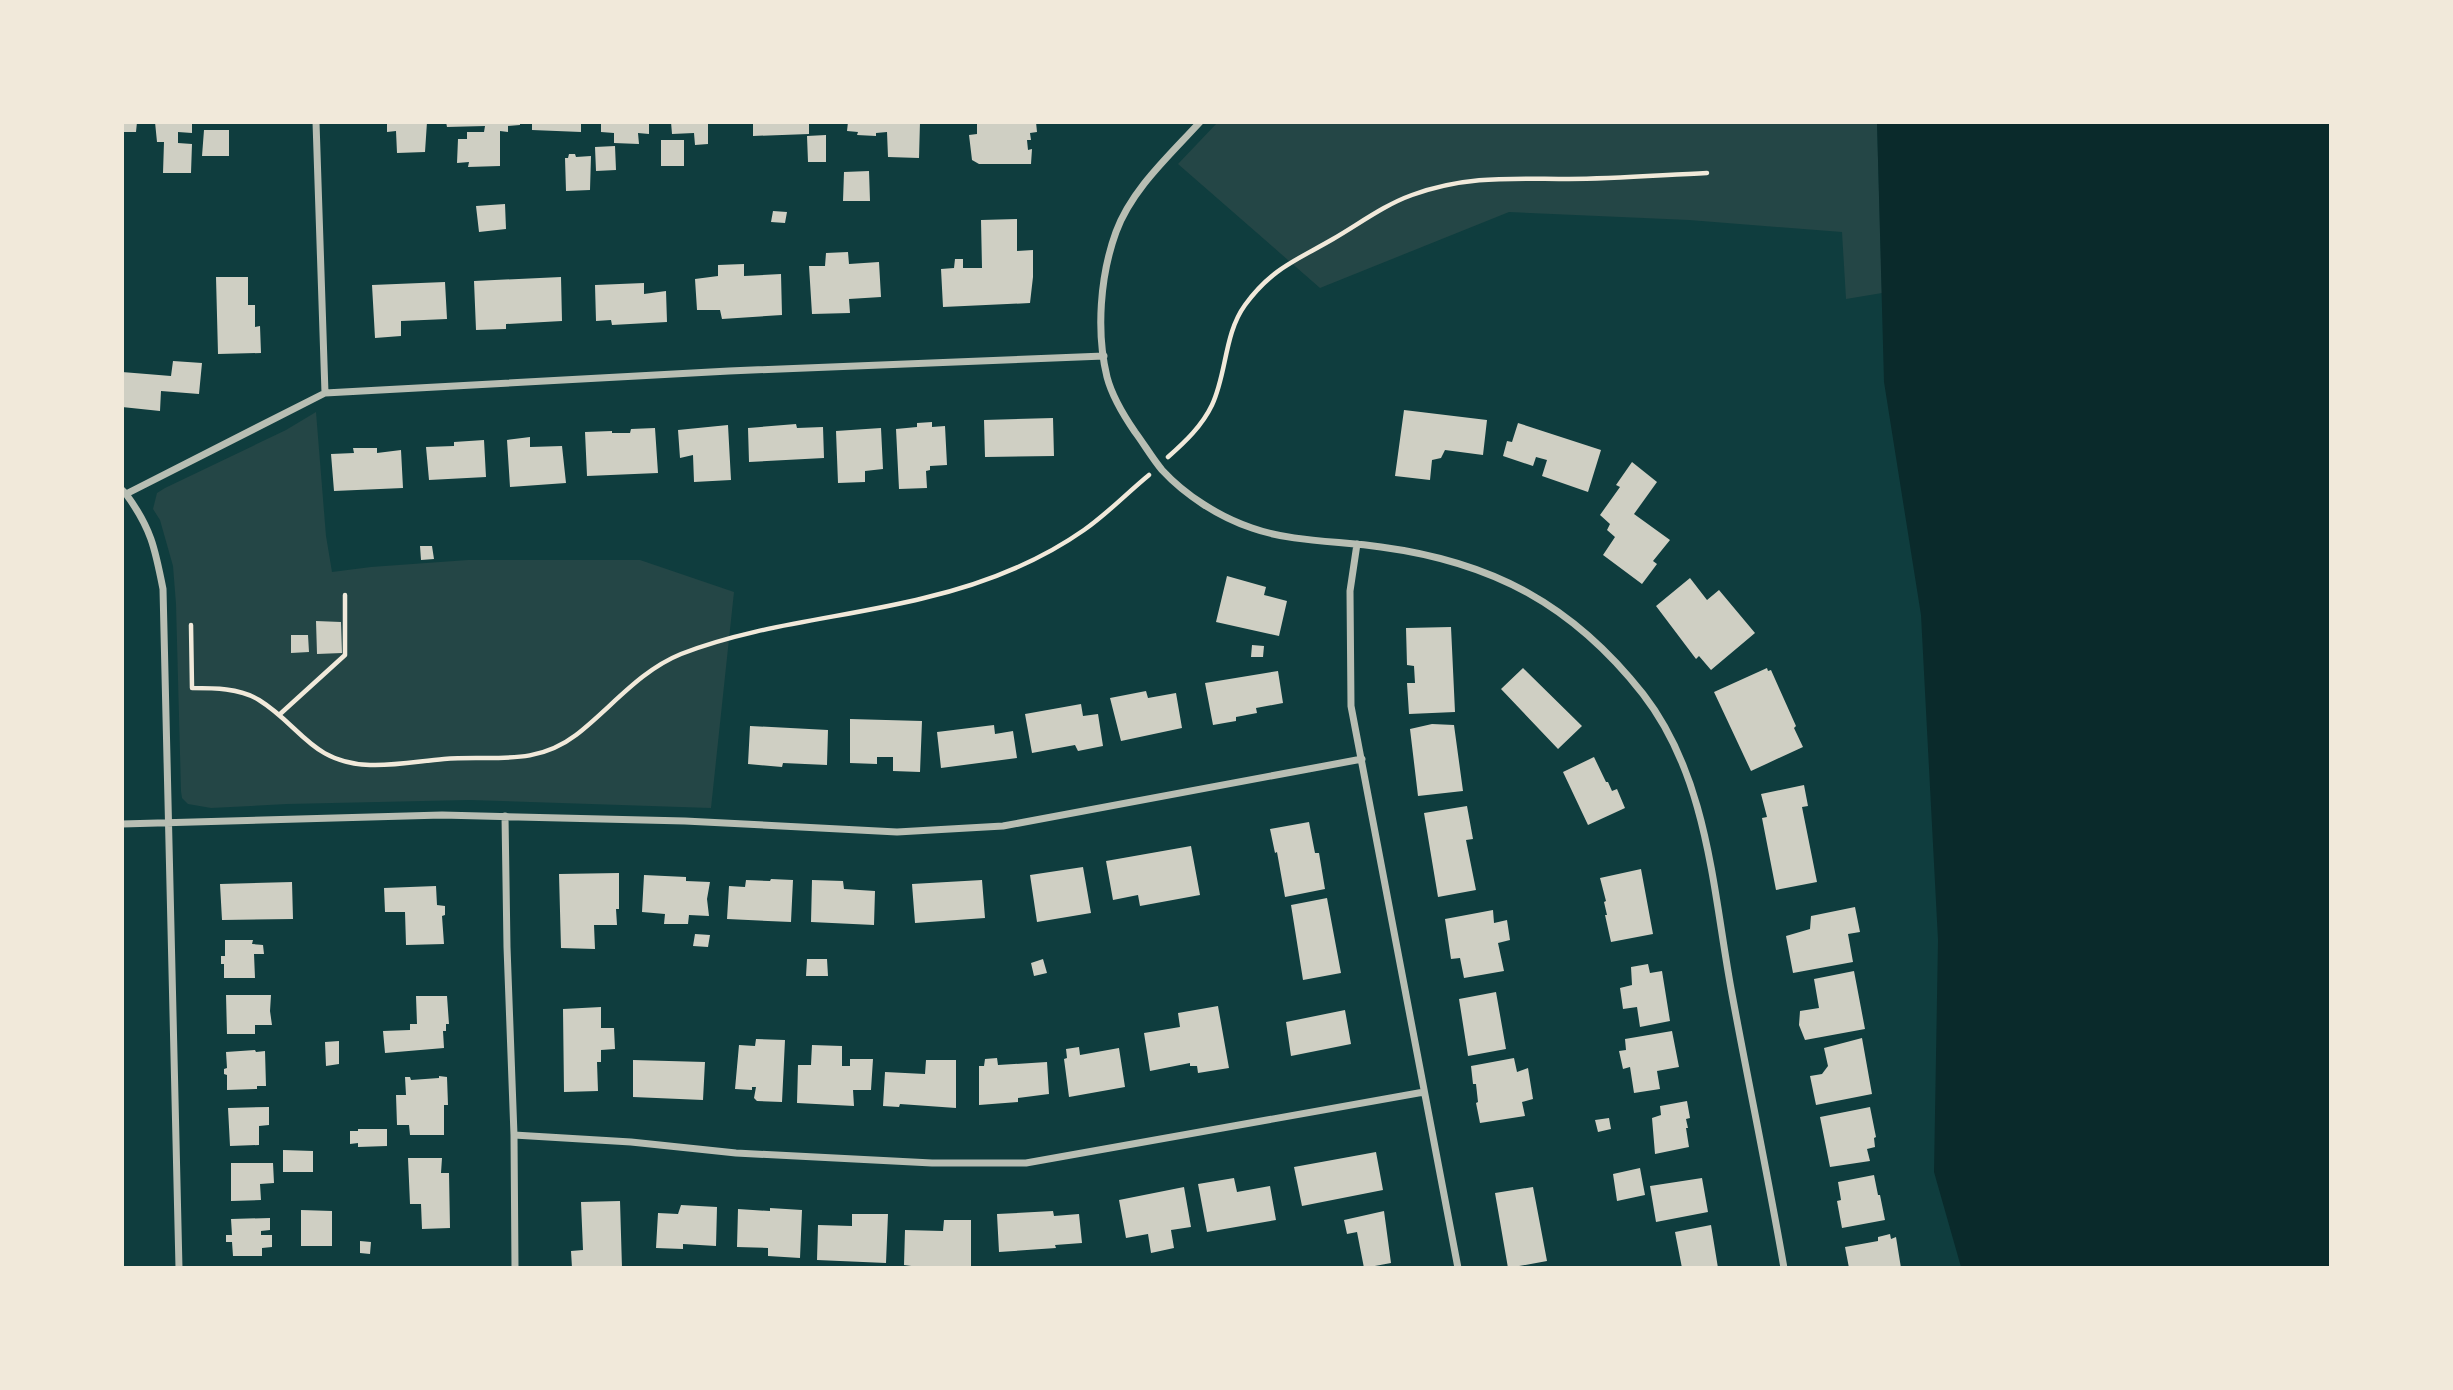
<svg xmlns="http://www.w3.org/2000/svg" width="2453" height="1390" font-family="Signika,sans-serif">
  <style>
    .green { fill: #244646 }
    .water { fill: #0a2a2b }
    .building { fill: #cfcfc3 }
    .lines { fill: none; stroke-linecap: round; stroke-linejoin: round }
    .path { stroke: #f1e9da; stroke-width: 4.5 }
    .minor { stroke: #b8beb3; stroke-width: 7 }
  </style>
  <rect width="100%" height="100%" fill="#0f3d3e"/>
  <path class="green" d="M1217,123h660l5,170 -36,6 -4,-67 -153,-12 -180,-8 -189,76 -142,-124z
    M316,412l10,124 6,36 39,-5 97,-7h172l94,32 -23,216 -242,-8 -182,4 -76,4 -23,-4 -6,-6 -1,-7 -5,-187 -3,-38 -13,-46 -7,-11 4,-16 8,-5 121,-58z"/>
  <path class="water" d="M1877,123h453v1144h-369l-27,-95 4,-232 -17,-325 -37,-233z"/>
  <path class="building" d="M122,122h15l-1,10h-14z
    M155,122h37v11l-14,-1v11l14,1 -1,29h-28l1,-31h-7z
    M387,122h40l-2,30 -28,1 -1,-22 -9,1z
    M446,122h74v3l-12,1v6l-8,-1v35l-32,1 1,-5 -12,1 1,-24h9v-7h17l1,-6 -38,1z
    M532,122h49v10l-49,-2z
    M601,122h48v12l-11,-1 1,11 -25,-1v-10l-13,-1z
    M671,122h37v22l-13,1 -1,-12 -22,1z
    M753,122h56v12l-56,2z
    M848,122h72l-1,36 -31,-1 -1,-25 -11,1v3l-19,-1 1,-3 -11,-1z
    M977,122h59l1,10 -7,1 1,7h-4l1,10 4,-1 -1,15h-52l-7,-4 -3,-25 8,-1z
    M204,130h25v26h-27z
    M826,135v27h-18l-1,-26z
    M661,140h23v26h-23z
    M615,146l1,24 -20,1 -1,-24z
    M569,154h6l1,3 15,-1 -1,34 -24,1 -1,-33h3z
    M869,171l1,30h-27l1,-29z
    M505,204l1,25 -27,3 -3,-26z
    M773,211l14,1 -2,11 -14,-1z
    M1017,219v32l16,-1v27l-3,26 -87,4 -2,-38 13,-1 1,-9h8v9h19l-1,-48z
    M848,252l1,12 30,-2 2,35 -32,2 1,14 -38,1 -3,-48h16l1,-13z
    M744,264v12l37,-2 1,41 -60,4 -2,-9h-23l-2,-31 23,-3v-11z
    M216,277h32v28h7v22l5,-1 1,27 -43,1z
    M561,277l1,44 -56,3v5l-30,1 -2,-49z
    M445,282l2,37 -46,2v15l-26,2 -3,-53z
    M644,283v11l22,-3 1,31 -55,3 -1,-5 -15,1 -1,-36z
    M173,361l29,2 -3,31 -38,-3 -1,20 -38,-4v-35l49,4z
    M1404,410l83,10 -4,35 -38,-5 -4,8 -9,2 -2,20 -35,-4z
    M1053,418l1,38 -69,1 -1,-37z
    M932,422v5l13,-1 2,39 -17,1v4l-4,1 1,17 -28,1 -3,-60 21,-2v-4z
    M1518,423l83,27 -13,42 -46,-16 5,-16 -11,-3 -3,9 -30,-10 4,-15 5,1z
    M796,424l1,4 26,-1 1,31 -75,4 -1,-34z
    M728,425l3,55 -37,2 -1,-27 -13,3 -2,-28z
    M655,428l3,45 -71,3 -2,-44 27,-1v2h18l1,-4z
    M881,428l2,41 -18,2v11l-27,1 -2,-52z
    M530,437v10l32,-1 4,37 -56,4 -3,-47z
    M484,440l2,37 -57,3 -3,-33 28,-1v-4z
    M353,448h24v5l24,-3 2,38 -69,3 -3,-37 23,-1z
    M1632,462l25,20 -23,32 36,26 -17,21 4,3 -15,20 -39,-29 12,-18 -8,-7 3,-6 -10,-9 20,-28 -4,-2z
    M420,546h12l2,13 -13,1z
    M1227,576l39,11 -2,8 23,6 -8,35 -63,-14z
    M1690,578l17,22 12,-10 36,43 -44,37 -12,-14 -3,3 -40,-53z
    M316,621l25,1 1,31 -25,1z
    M1451,627l4,85 -46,2 -2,-31h8l-1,-17 -7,-1 -1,-37z
    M291,635h17l1,17 -18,1z
    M1252,645l12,1 -1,11h-12z
    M1523,668l59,58 -24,23 -57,-60z
    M1767,668l1,3 3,-1 25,56 -2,2 9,19 -52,24 -37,-79z
    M1278,671l5,32 -27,5 1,5 -21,4v4l-23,4 -8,-42z
    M1146,691l2,7 28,-5 6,35 -61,13 -11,-43z
    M1081,704l2,12 15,-2 5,32 -25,5 -3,-6 -43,8 -7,-39z
    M850,719l72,2 -2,51 -27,-1v-14h-16v7l-27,-1z
    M1432,724l22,1 9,66 -45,5 -8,-67z
    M994,725l1,9 18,-3 4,27 -76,10 -4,-36z
    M750,726l78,4 -1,35 -44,-2 -1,4 -34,-3z
    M1594,757l12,25h2l4,9 5,-2 8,19 -37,17 -25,-53z
    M1804,785l4,21 -6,1 15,75 -41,8 -14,-72 5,-1 -6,-23z
    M1467,806l6,33 -7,1 10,50 -38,7 -14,-84z
    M1309,822l6,31h4l6,36 -40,8 -8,-45 -2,1 -5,-24z
    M1191,846l9,49 -60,11 -2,-11 -25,5 -7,-39z
    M1083,867l8,46 -54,9 -7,-47z
    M1641,869l12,65 -42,8 -6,-27h2l-3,-13 2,-1 -6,-23z
    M619,873v36h-3l1,16h-23l1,24 -34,-1 -2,-74z
    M644,875l42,2v4l24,1 -3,17 2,17 -20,-1 -1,9h-24l1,-10 -23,-2z
    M771,879l22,1 -2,42 -64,-3 2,-33 16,1 1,-7 24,1z
    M812,880l31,1 1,8 31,2 -1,34 -63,-3z
    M982,880l3,38 -70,5 -3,-39z
    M292,882l1,37 -71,1 -2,-36z
    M436,886l1,19 8,1v9l-3,1 2,28 -38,1 -1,-33h-20l-1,-24z
    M1327,898l14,75 -38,7 -12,-75z
    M1855,907l5,25 -12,2 5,28 -60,11 -7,-37 24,-7 1,-13z
    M1493,910l1,13 13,-3 3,20 -12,3 6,28 -40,7 -4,-20 -9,1 -6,-40z
    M695,934l15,1 -2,12 -15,-1z
    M225,940h28l-1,4 11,1 1,9h-10l1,24h-31v-14h-3v-8h4z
    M807,959h20l1,17h-22z
    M1043,959l4,14 -13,3 -3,-13z
    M1648,964l2,9 12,-2 8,50 -30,6 -3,-20 -14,2 -3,-21 12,-3 -1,-18z
    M1854,971l11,58 -60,11 -6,-15 1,-14 19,-3 -5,-29z
    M1496,992l10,57 -38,7 -9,-57z
    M226,995h45l-1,16 2,14h-17v9h-28z
    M416,996h31l2,28h-3v7h-3l1,17 -59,5 -2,-22 27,-1v-6h7z
    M1218,1006l11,62 -31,5 -1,-7h-7v-3l-40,8 -6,-38 36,-6 -2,-14z
    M601,1007v21h13l1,21 -14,1v12h-4l1,29 -34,1 -1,-83z
    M1345,1010l6,34 -60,12 -5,-34z
    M1672,1031l7,36 -22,4 3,18 -26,4 -4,-26 -7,2 -4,-18 7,-1 -1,-11z
    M1862,1038l10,56 -56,11 -6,-29 12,-2 6,-8 -4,-18z
    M756,1039l29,1 -3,62 -25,-1 -3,-3 2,-11h-4v3l-17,-1 4,-44 16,1z
    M339,1041v23l-13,2 -1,-24z
    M812,1045l30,1v20h8v-7h23l-2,31h-18l1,16 -57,-3 1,-38h13z
    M1079,1047l1,8 39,-7 6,39 -56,10 -5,-38 3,-1 -1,-9z
    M255,1050l1,2 9,-1 1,35h-9v3l-30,1v-15l-3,-1v-5l3,-1 -1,-16z
    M997,1058l1,7 49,-3 2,32 -31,4v4l-39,3v-39h5l1,-7z
    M1514,1058l3,14 11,-4 5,31 -11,3 3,14 -45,7 -4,-20 2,-1 -2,-18h-3l-2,-18z
    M633,1060l72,2 -2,38 -70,-3z
    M926,1060h30v48l-56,-4 -1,3 -16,-1 2,-34 40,2z
    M439,1076l8,1 1,28h-4v30h-34l-1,-10h-12l-1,-30h10l-1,-18h5l1,3 28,-2z
    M1687,1101l3,17 -4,1 2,9h-2l3,19 -34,7 -3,-36 9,-3 -1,-9z
    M269,1107v18l-10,1v19l-29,1 -2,-38z
    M1870,1107l6,30 -2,1 1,9 -8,2 3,12 -40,6 -10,-50z
    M1609,1118l2,11 -13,3 -3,-12z
    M358,1129h29v17l-29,1v-4l-8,1v-13h8z
    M283,1150l30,1v21h-30z
    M1376,1152l7,38 -81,16 -8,-39z
    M408,1158h34l-1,15h8l1,55 -28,1 -1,-25h-11z
    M231,1163h42l1,20 -14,1 1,16 -30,1z
    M1640,1168l5,27 -28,6 -4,-27z
    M1874,1175l4,20h2l5,25 -43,8 -5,-27 4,-1 -3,-18z
    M1234,1178l3,14 33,-6 6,34 -69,12 -9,-48z
    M1702,1178l6,34 -52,10 -6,-36z
    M1184,1187l7,40 -20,3 3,18 -23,5 -3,-19 -22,4 -7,-38z
    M1533,1187l14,74 -39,7 -13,-75z
    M620,1201l2,67h-50l-1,-17 12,-1 -2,-48z
    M681,1205l36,2 -1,39 -33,-2v5l-27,-1 2,-35 20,1z
    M770,1208l32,2 -2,48 -32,-2v-8l-31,-1 1,-38 32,2z
    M301,1210l31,1v35h-31z
    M1053,1211l1,5 25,-2 3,29 -27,2 1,3 -57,4 -2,-38z
    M1384,1211l7,52 -27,5 -7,-36 -10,2 -3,-14z
    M852,1214h36l-2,49 -69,-3 1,-35 34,1z
    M270,1218v12l-9,1v4h11v12l-10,1v8h-29l-1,-14h-6v-7h6l-1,-16z
    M944,1220h27v47l-45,1 -22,-3 1,-35 38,1z
    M1711,1225l7,43h-36l-7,-36z
    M1890,1234l1,5 5,-2 5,31h-52l-4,-21 33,-6v-4z
    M360,1241l11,1 -1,12 -10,-1z"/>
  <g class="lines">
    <path class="path" d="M1168,457c17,-15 34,-31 44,-52 15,-32 12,-71 33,-100 27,-37 52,-45 88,-66 26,-15 51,-34 79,-44 56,-20 100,-16 157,-16 46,0 93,-4 138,-6
      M191,625l1,63c21,0 48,0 67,12 42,26 52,63 111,65 25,1 50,-4 74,-6 49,-4 90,8 132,-24 35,-27 63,-64 105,-81 77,-30 163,-36 243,-56 55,-13 113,-35 160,-68 23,-16 43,-37 65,-55
      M279,715l66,-60v-60"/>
    <path class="minor" d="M316,122l9,271
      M1200,122c-31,34 -68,67 -84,110 -16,44 -20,100 -9,145 5,19 17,39 28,55 9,12 17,26 27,38 23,25 57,47 90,58 39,14 88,13 129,19 112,15 192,58 262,147 66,85 70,199 89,300 17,92 36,182 52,274
      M122,490l4,4 199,-101 404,-22 375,-15
      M126,494c25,34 29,54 37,95l16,679
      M1357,544l-7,47 1,115 107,562
      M505,816l2,131 7,188 1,133
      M122,824l320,-9 243,6 212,11 106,-6 359,-67
      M514,1135l117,7 105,11 196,10h94l398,-71"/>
  </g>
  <rect width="2453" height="1390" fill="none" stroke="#f1e9da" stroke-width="248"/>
</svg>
